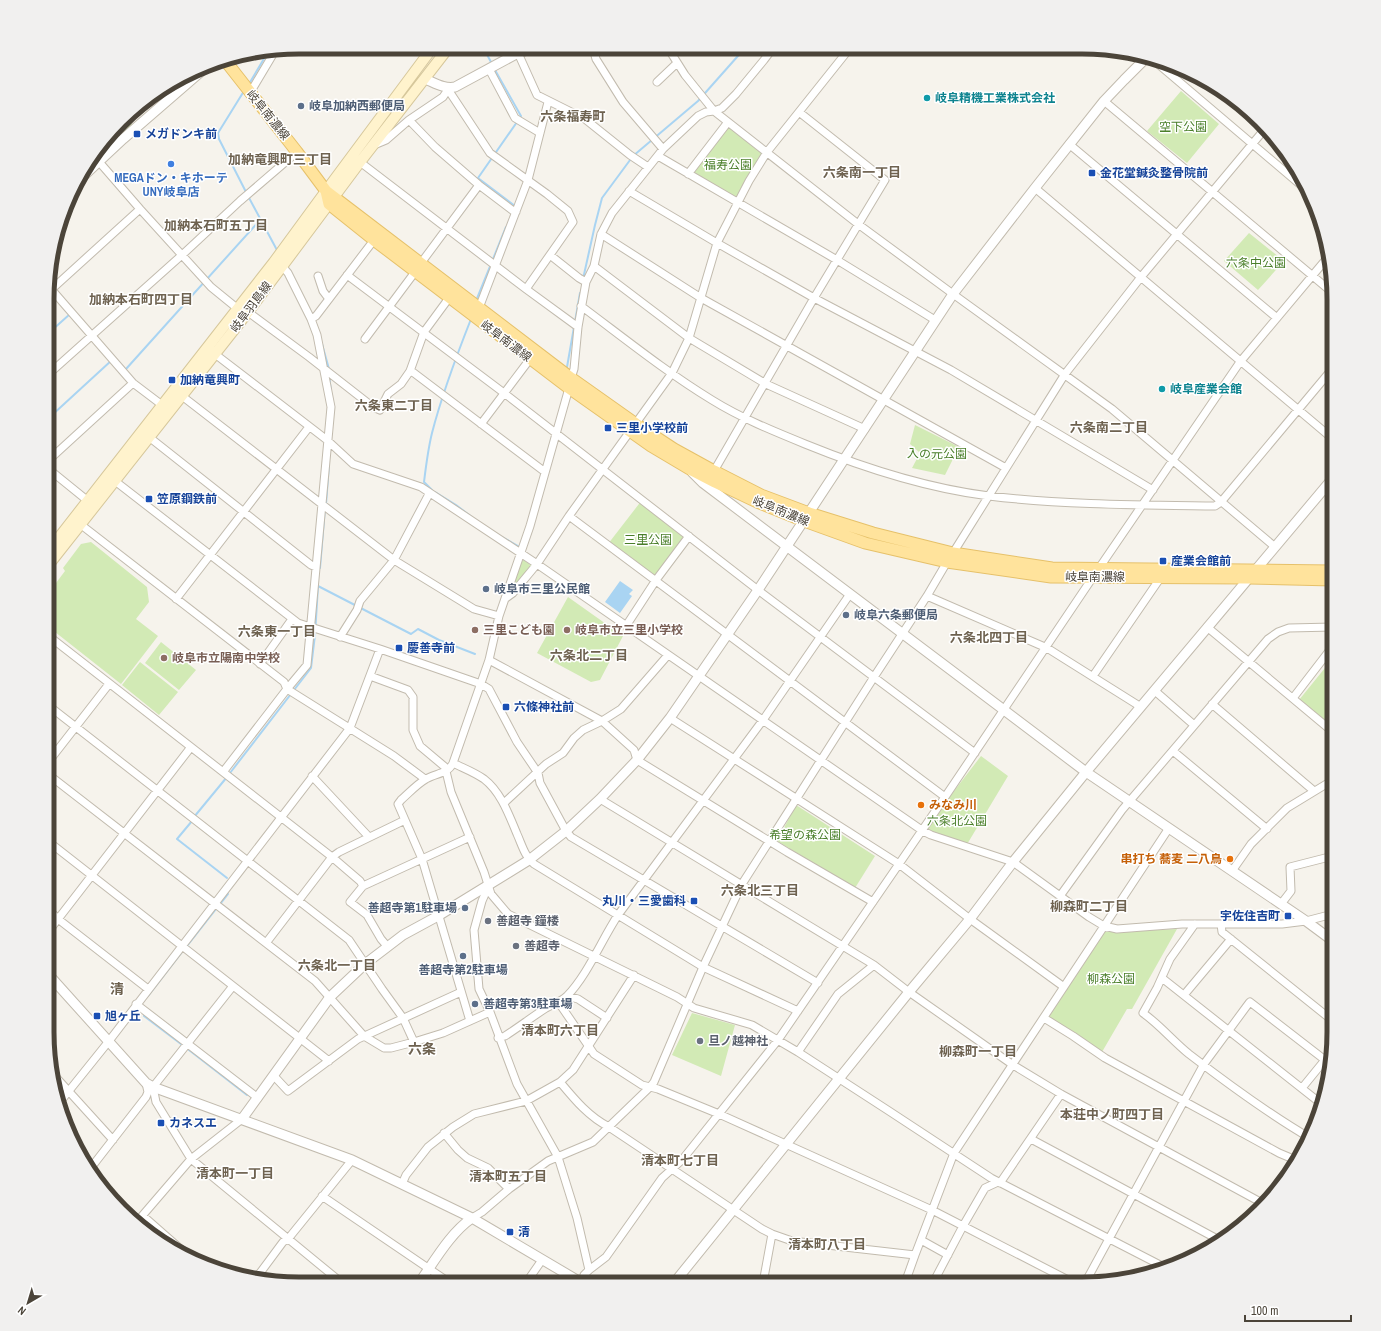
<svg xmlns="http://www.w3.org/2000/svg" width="1381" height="1331" font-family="'Archivo Narrow','Noto Sans JP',sans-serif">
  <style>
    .green { fill: #d2eab5 }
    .water { fill: #a9d4f2 }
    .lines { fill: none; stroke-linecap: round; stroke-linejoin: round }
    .stream { stroke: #a9d4f2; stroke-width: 2 }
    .minor-casing { stroke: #c2bbae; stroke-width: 9 }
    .tertiary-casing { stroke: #c2bbae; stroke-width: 11 }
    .secondary-casing { stroke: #d6c79b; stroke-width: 12 }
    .primary-casing { stroke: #e6c16a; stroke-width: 13 }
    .minor { stroke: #fff; stroke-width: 7 }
    .tertiary { stroke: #fff; stroke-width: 9 }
    .secondary { stroke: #fff3cd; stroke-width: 10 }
    .primary { stroke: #ffe39c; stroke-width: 11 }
    .culture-dot { fill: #0f9aa8; stroke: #fff; stroke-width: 1.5 }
    .service-dot { fill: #5c6f8a; stroke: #fff; stroke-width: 1.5 }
    .transit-dot { fill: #1a4fb4; stroke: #fff; stroke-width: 1.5 }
    .shop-dot { fill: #3f7fe0; stroke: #fff; stroke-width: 1.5 }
    .education-dot { fill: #8d6e63; stroke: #fff; stroke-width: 1.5 }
    .food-dot { fill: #e8710a; stroke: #fff; stroke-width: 1.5 }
    .worship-dot { fill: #6b7280; stroke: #fff; stroke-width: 1.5 }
    .labels { text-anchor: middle; stroke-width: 3; stroke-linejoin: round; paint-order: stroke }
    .culture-label { font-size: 12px; font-weight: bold; fill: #0d838f; stroke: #fff; text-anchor: start }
    .service-label { font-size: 12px; font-weight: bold; fill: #4e5e75; stroke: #fff; text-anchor: start }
    .street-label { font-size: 12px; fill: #4b4439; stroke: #fff }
    .park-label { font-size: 12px; fill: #4a7f2a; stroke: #fff }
    .transit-label { font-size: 12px; font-weight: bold; fill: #164399; stroke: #fff; text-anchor: start }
    .shop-label { font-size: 12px; font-weight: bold; fill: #366cbe; stroke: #fff }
    .education-label { font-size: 12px; font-weight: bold; fill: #785e54; stroke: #fff; text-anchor: start }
    .food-label { font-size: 12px; font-weight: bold; fill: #c56008; stroke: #fff; text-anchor: start }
    .worship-label { font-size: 12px; font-weight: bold; fill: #5b616d; stroke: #fff; text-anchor: start }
    .neighbourhood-label { font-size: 13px; font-weight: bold; fill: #6e6250; stroke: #fff }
    .quarter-label { font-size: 14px; font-weight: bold; fill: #6e6250; stroke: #fff }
    .rim { fill: none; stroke: #4b4439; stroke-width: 5 }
  </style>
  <rect width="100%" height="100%" fill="#f6f3ec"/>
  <path class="green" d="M1181,91l38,33 -32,39 -40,-32z
    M126,117l7,8 -20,17 -3,-4z
    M728,124l38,29 -28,47 -48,-27z
    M1249,233l35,28 -26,29 -34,-29z
    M915,425l44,22 -14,28 -33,-7 8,-15 -10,-9z
    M642,500l47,36 -33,44 -48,-36z
    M91,542l56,45 2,15 -13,17 22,17 -37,48 -71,-56v-37l15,-20 -2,-3 18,-24z
    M521,558l12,9 -20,23 -3,-1z
    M568,597l55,39 -23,44 -9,2 -54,-29z
    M161,642l35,28 -17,20 -34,-27z
    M140,662l38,30 -19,23 -37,-30z
    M1329,663l4,3v48l-6,9 -28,-23z
    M981,756l27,20 -42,70 -42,-16z
    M796,805l79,51 -20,32 -78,-47z
    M1177,929l-45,80h-5l-25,43 -55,-35 55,-85z
    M692,1013l43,12 -14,51 -49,-21z"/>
  <path class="water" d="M620,581l13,9 -4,4 3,2 -12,17 -15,-11z"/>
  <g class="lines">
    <path class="stream" d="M483,47l9,17
      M495,70l26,46 -2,2
      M249,84l19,-32
      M244,91l-26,42 1,6 27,53
      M248,196l30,56
      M515,206l-37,-28 39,-56
      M583,279l12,-54 7,-27 31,-42 65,-55 47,-53
      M476,301l30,-74
      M575,322l5,-29
      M51,331l19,-17
      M322,344l7,25
      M567,367l7,-40
      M126,369l134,-149
      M329,375l2,16
      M51,416l61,-56
      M432,490l-8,-8c2,-16 4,-33 8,-49 10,-39 24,-76 39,-114
      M435,492l21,13 17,13
      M326,504l3,-39
      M502,537l16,9
      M320,568l5,-60
      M318,586l93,48 7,-5 21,11 36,14
      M230,773l81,-105 4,-33 3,-49
      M194,817l33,-40
      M192,821l-15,18 50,39
      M221,903l7,-9
      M187,946l29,-37
      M148,996l34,-44
      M144,1014v2l37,28
      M189,1050l58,45"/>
    <defs>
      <path id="minor" d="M510,48l8,5 19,42 48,24 45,36 18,12
        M593,48l3,11 27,43 40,47
        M668,48l17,27 29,36 144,113 95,70 159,115 163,138
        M1157,63l152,129
        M489,69l26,49 25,15
        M657,82l20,-19
        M449,88l2,6 39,59 57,41 21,17 5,11 -47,67
        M250,93l25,-42
        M1104,101l229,192
        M409,120l26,27 44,38 33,25 4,2
        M1069,144l208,174
        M374,145l12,-5 23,-20 34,-23 6,-9
        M94,156l46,53 71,78 27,22
        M658,156l179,104 98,60
        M360,162l166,127 52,38
        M688,174l40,-52
        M1035,188l298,251
        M629,191l88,52 97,55 137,72 202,120
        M601,234l100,64 305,170
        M550,255l29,23 7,4
        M421,263l58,-78
        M282,266l6,7 23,46 6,16 14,72 -24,258 -20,24 107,67 31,23
        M594,266l95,72 77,46 99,45
        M347,275l157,118 254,197 217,163
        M318,276l5,15 6,8
        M52,289l88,-80
        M52,290l81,93 33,25
        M581,306c43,32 85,66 131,94 29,18 61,31 93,44 59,24 120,44 184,52 74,9 152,9 226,10l6,-4 112,-134
        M479,308l49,-128 20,-78
        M248,312l61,45 64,50 7,3 8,-16 13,-10 9,-13 14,-39 25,-34
        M311,319l5,-3 58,-76
        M365,339l50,-67
        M215,354l112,86 26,24 68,23 116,77 386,267 8,4 82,27 76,55 15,9 13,3 65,-5h100l24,-3 27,-7
        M410,371l4,2 131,99
        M51,372l131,-117 58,-54 57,-49
        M571,378l3,-9 4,-42 8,-45 8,-16 7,-32 11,-21 51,-64 35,-33 8,-4 8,-1 8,-3 14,-14 28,-34 9,-12
        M182,396l212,164 80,49 25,7
        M481,424l49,-65
        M149,437l162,128 5,2
        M51,458l82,-75
        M51,471l37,30
        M714,471l100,-173 71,-118 -86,-68
        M115,481l183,142 82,26 101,35 8,5 28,53 21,31 2,10 26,48 5,6 247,146
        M1324,489l9,8
        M569,516l376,281
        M80,524l204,158 3,7 -64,83
        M953,553l112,-179 76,-97 123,-147
        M927,596l120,52 94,59
        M506,598l7,-5 24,-29 32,-48 103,-143 17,-35 28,-95 32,-62 18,-29 83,-104
        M176,599l133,-172
        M626,626l30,-46 33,-44
        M1207,627l126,105
        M50,637l282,220 28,24 3,5 -13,16 17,13 14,24 6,7
        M340,637l17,-27 3,-9 34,-41 35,-66
        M489,660l113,61 32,29 3,10 150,92 86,50
        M260,664l32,-45
        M370,676l38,14 5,7v33l7,16 25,21 6,25 33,80 7,22 17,20 169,83 17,11 58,17 46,27 91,59 102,67 175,90
        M1093,676l68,-99
        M1155,691l39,34
        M1293,698l40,-52
        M1212,704l102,87
        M49,706l300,234 33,49 21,29 11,24 29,-9 47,-21
        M670,718l229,146 71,55 94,68
        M1326,726l7,-9
        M1173,751l94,78
        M49,761l60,-77
        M453,763c10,5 21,9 31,16 17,13 25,36 33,55 5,11 8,23 17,30l169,103 95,44
        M49,775l266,206 49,55 20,12h7l23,-6
        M312,776l57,61
        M600,799l274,166 35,27 104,73 48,29 203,110
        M504,803l42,-39 17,-11 11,-15 9,-8 19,-9 19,-12 47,-54
        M49,842l280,219
        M1331,856l2,8
        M1232,871l19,-27 36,-36 46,-28
        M489,885l-7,16 -8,29 5,59 11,23 27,72 41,73 19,61 12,52
        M363,886l107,-49
        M1060,896l62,-86 146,-171 10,-7 11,-4 44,-1
        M1281,904l10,-13 -1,-24 43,-11
        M48,909l10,10 90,70
        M1195,924l-25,35 -13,29 -14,25c17,12 30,28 46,41 39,30 78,59 121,84
        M1221,924l1,8 111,89
        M48,932l143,-185
        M266,943l66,-86 7,-5 66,-32
        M1162,978l157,124
        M233,986l-80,101 3,15 35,57 151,124
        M1184,995l47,-56
        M567,996l11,3 29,19
        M559,1003l35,51 48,31 16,4 61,25 213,96 142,73
        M136,1004l122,94
        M1044,1018l29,18 32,22 174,95 19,8
        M470,1021l-48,-162 -24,-55 3,-4c8,-7 16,-16 25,-21 10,-6 22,-5 27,-16l36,-103 10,-44 31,-90 39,-138
        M498,1038l7,-2c14,-9 27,-19 41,-28 7,-4 15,-6 21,-12 21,-22 34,-55 51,-81l145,-195 87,-126
        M798,1052l40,-58 36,-29
        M54,1075l59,65
        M274,1076l14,15 70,-52 103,-47
        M560,1082c15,18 29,35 49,45l153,102 10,5 20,7 123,14
        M1302,1088l31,-38
        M60,1102l49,-61 241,-313 30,-79
        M444,1133l14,17 9,8 21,10 21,21
        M1031,1139l190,102
        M90,1169l56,-72 2,-5 -2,-9
        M1000,1183l61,-89
        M402,1184l4,-9 22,-28 25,-20 21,-13 52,-13 34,-19 13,-12 61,-95
        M322,1196l128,87
        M129,1216l8,7
        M143,1216l50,44
        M472,1218l10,-6 27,-23 39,-28 45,-19 57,-55 4,-5 49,-115 39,-83 132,-207 53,-81 20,-34
        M136,1223l55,-64 51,-40
        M921,1240l27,15
        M257,1277l26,-35 5,-3 64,-79
        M526,1283l16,-23
        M582,1283l2,-8 5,-5 17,-13 56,-79 20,-18 96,-120 167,-243 148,-220 147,-215 88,-105
        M763,1283l9,-49
        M905,1283l10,-28 39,-102 215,-325
        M933,1283l30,-57 22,-38 13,-6
        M1085,1283l119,-219 45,-61 1,-1 75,58"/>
      <path id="tertiary" d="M425,79c10,4 19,10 30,8l63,-34 15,-5
        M77,182l46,-43 82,-71
        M692,472l11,11 383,289 220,149 27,20
        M48,974l98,109 7,4 199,73 120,58 110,65
        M242,1119l88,-122 35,-33 38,-29 35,-19 91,-56 37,-29 34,-32 37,-39 33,-42 88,-128 195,-296 82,-106 69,-87 20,-21 21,-21
        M419,1283c15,-21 31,-50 53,-65
        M674,1283l235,-291 61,-73 43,-57 73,-90 247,-294"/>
      <path id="secondary" d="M50,549l224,-287 52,-71 107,-144
        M50,563l198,-251 112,-150 89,-115"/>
      <path id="primary" d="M224,59l73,93 29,39 245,187 65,46 38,25 40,22 47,24 48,18 64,20 80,20 99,15 281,3
        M326,191l3,13 45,36 195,148 82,58 37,22 27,14 42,20 47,19 61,22 82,19 104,15 198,1 84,2"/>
    </defs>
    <use href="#minor" class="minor-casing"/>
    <use href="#tertiary" class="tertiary-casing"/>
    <use href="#secondary" class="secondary-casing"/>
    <use href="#primary" class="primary-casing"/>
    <use href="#minor" class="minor"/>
    <use href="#tertiary" class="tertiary"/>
    <use href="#secondary" class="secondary"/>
    <use href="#primary" class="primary"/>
  </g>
  <g class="culture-dot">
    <circle cx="927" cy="98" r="4"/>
    <circle cx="1162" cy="389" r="4"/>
  </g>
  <g class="service-dot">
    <circle cx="301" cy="106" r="4"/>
    <circle cx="486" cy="589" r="4"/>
    <circle cx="846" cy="615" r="4"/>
    <circle cx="465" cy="908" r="4"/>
    <circle cx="463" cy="956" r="4"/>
    <circle cx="475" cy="1004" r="4"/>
  </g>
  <g class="transit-dot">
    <rect x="133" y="130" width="8" height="8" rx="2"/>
    <rect x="1088" y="169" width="8" height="8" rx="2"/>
    <rect x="168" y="376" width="8" height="8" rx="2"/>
    <rect x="604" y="424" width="8" height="8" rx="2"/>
    <rect x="145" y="495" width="8" height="8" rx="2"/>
    <rect x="1159" y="557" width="8" height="8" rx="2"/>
    <rect x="395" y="644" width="8" height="8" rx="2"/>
    <rect x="502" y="703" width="8" height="8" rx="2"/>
    <rect x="690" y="897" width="8" height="8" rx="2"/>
    <rect x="1284" y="912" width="8" height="8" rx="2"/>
    <rect x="93" y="1012" width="8" height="8" rx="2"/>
    <rect x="157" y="1119" width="8" height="8" rx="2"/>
    <rect x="506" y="1228" width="8" height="8" rx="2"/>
  </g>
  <circle class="shop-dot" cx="171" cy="164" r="4"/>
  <g class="education-dot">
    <circle cx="475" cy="630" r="4"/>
    <circle cx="567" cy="630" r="4"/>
    <circle cx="164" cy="658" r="4"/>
  </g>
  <g class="food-dot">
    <circle cx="921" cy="805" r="4"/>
    <circle cx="1230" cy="859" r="4"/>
  </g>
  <g class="worship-dot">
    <circle cx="488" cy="921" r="4"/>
    <circle cx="516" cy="946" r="4"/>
    <circle cx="700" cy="1041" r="4"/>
  </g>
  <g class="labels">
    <g class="culture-label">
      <text x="935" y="102">岐阜精機工業株式会社</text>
      <text x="1170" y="393">岐阜産業会館</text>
    </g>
    <g class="service-label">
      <text x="309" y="110">岐阜加納西郵便局</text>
      <text x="494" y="593">岐阜市三里公民館</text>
      <text x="854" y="619">岐阜六条郵便局</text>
      <text x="457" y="912" text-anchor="end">善超寺第1駐車場</text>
      <text x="463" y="974" text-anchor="middle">善超寺第2駐車場</text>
      <text x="483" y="1008">善超寺第3駐車場</text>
    </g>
    <g class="street-label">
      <text transform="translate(268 115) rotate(51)" y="4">岐阜南濃線</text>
      <text transform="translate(251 307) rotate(-53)" y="4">岐阜羽島線</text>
      <text transform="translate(506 341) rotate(37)" y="4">岐阜南濃線</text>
      <text transform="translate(781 511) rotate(22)" y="4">岐阜南濃線</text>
      <text x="1095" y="581">岐阜南濃線</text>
    </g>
    <g class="park-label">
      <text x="1183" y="131">空下公園</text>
      <text x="728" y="169">福寿公園</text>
      <text x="1256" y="267">六条中公園</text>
      <text x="937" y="458">入の元公園</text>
      <text x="648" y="544">三里公園</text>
      <text x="957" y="825">六条北公園</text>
      <text x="805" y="839">希望の森公園</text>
      <text x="1111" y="983">柳森公園</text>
    </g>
    <g class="transit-label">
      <text x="145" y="138">メガドンキ前</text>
      <text x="1100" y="177">金花堂鍼灸整骨院前</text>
      <text x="180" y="384">加納竜興町</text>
      <text x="616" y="432">三里小学校前</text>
      <text x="157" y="503">笠原鋼鉄前</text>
      <text x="1171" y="565">産業会館前</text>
      <text x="407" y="652">慶善寺前</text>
      <text x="514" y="711">六條神社前</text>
      <text x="686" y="905" text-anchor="end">丸川・三愛歯科</text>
      <text x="1280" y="920" text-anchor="end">宇佐住吉町</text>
      <text x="105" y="1020">旭ヶ丘</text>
      <text x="169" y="1127">カネスエ</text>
      <text x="518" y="1236">清</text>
    </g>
    <g class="shop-label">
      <text x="171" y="182">MEGAドン・キホーテ<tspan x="171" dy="14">UNY岐阜店</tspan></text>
    </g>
    <g class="education-label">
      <text x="483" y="634">三里こども園</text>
      <text x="575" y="634">岐阜市立三里小学校</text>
      <text x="172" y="662">岐阜市立陽南中学校</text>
    </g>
    <g class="food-label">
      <text x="929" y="809">みなみ川</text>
      <text x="1222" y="863" text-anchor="end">串打ち 蕎麦 二八鳥</text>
    </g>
    <g class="worship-label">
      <text x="496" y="925">善超寺 鐘楼</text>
      <text x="524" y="950">善超寺</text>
      <text x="708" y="1045">旦ノ越神社</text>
    </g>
    <g class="neighbourhood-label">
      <text x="573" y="121">六条福寿町</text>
      <text x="280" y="164">加納竜興町三丁目</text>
      <text x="862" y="177">六条南一丁目</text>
      <text x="216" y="230">加納本石町五丁目</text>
      <text x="141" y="304">加納本石町四丁目</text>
      <text x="394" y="410">六条東二丁目</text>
      <text x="1109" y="432">六条南二丁目</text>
      <text x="277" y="636">六条東一丁目</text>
      <text x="989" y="642">六条北四丁目</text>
      <text x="589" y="660">六条北二丁目</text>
      <text x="760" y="895">六条北三丁目</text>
      <text x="1089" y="911">柳森町二丁目</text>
      <text x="337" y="970">六条北一丁目</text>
      <text x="560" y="1035">清本町六丁目</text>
      <text x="978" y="1056">柳森町一丁目</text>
      <text x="1112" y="1119">本荘中ノ町四丁目</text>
      <text x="680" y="1165">清本町七丁目</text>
      <text x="235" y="1178">清本町一丁目</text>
      <text x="508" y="1181">清本町五丁目</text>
      <text x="827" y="1249">清本町八丁目</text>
    </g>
    <g class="quarter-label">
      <text x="117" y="994">清</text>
      <text x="422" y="1054">六条</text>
    </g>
  </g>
  <path d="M0 0H1381V1331H0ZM299 54H1082A245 245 0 0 1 1327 299V1032A245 245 0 0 1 1082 1277H299A245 245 0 0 1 54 1032V299A245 245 0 0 1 299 54Z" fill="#f1f0ef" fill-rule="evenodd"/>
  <path class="rim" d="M299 54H1082A245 245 0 0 1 1327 299V1032A245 245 0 0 1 1082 1277H299A245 245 0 0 1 54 1032V299A245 245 0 0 1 299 54Z"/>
  <g transform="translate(28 1303) rotate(218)" stroke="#ffffff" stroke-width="3" paint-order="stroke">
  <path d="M0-3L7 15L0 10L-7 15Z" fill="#4b4439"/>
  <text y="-6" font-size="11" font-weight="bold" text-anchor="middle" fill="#4b4439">N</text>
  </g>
  <path d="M1245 1315v6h106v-6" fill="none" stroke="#4b4439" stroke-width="2"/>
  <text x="1251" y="1315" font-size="12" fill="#4b4439" stroke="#ffffff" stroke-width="3" paint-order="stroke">100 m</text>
</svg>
